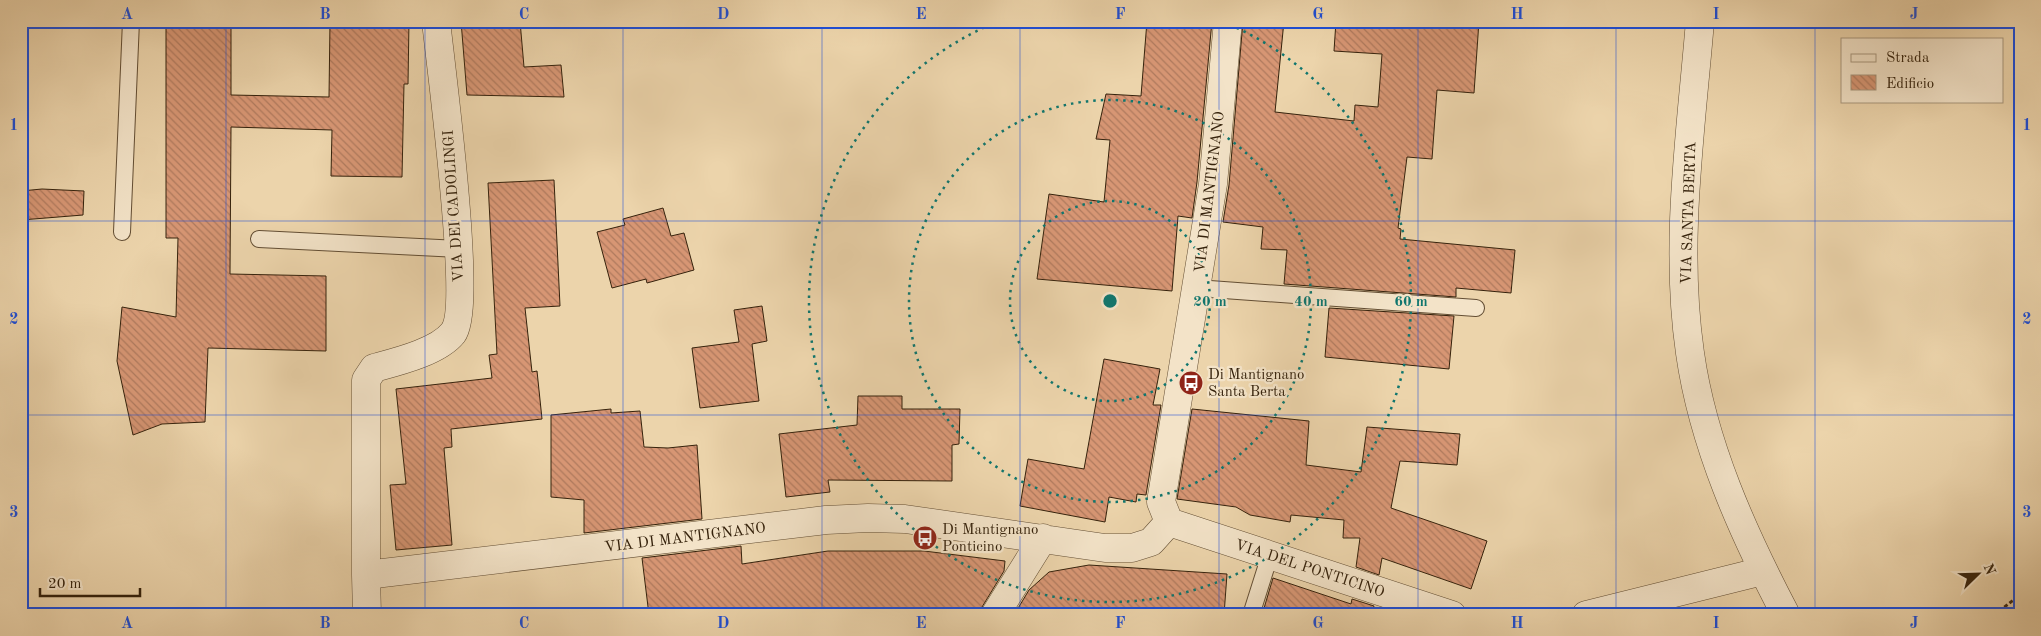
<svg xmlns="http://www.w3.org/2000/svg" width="2041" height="636" font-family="'Old Standard TT',serif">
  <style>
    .building { fill: url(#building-back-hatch); stroke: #35220c }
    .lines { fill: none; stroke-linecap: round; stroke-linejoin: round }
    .service-casing { stroke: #634e34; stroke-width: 18 }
    .minor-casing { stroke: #634e34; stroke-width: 29 }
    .tertiary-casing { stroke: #634e34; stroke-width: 29 }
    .path { stroke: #35220c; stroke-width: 3; stroke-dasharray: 4 2.5; stroke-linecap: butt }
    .service { stroke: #f3e3c8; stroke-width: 16 }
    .minor { stroke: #f3e3c8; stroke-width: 28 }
    .tertiary { stroke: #f3e3c8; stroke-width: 28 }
    .grid { fill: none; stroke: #1d4ed8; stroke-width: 1; stroke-opacity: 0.55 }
    .ring { fill: none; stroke: #0f766e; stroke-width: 2.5; stroke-dasharray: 2.5 5 }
    .labels { text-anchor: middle; stroke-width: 4.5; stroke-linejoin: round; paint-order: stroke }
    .street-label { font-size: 15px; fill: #35220c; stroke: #f3e3c8 }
    .poi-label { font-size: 15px; fill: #35220c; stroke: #f3e3c8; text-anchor: start }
    .centre { fill: #0f766e; stroke: #f3e3c8; stroke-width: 2.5 }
    .ring-label { font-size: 15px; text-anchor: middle; font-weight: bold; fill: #0f766e; stroke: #f3e3c8; stroke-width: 4.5; stroke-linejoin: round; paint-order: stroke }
    .neatline { fill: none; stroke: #1d4ed8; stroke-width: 2 }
    .grid-label { font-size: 16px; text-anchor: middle; font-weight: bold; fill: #1d4ed8 }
  </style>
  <defs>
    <pattern id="building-back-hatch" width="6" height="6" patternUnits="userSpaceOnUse" patternTransform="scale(1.25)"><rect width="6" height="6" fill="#d79674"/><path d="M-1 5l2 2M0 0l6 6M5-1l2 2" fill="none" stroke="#af7a5e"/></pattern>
  </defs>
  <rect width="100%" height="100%" fill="#ecd4ab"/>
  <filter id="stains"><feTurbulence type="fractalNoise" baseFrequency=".004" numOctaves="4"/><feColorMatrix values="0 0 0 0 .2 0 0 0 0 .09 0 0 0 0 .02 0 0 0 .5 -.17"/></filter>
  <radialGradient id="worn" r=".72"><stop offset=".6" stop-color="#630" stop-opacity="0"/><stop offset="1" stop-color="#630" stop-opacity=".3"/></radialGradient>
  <path class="building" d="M330,21h79l-1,63h-4l-2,93 -71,-1 1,-46 -101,-3 -1,147 96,2v75l-118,-3 -3,74 -43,2 -29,11 -16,-74 5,-54 54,10 2,-79h-12v-215h65v72l98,2z
    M461,21h59l4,46 37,-2 3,32 -97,-2z
    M1147,21h65l-15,161 -5,36 -14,-2 -6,75 -135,-12 12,-85 55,8 6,-62 -14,-1 10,-45 35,2z
    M1243,21h41l-9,91 79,9 1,-16 23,2 4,-53 -48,-3 2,-30h57l52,3v-3h34l-5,72 -37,-3 -5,69 -25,-2 -9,71 3,1 -1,10 115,11 -4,43 -55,-5v9l-172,-13 3,-34 -26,-1 2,-22 -40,-5 6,-37z
    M554,180l6,126 -35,2 7,64 5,-1 5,48 -91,10 1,18 -8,1 8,97 -56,5 -6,-65 16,-1 -10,-95 96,-11 -3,-23 8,-1 -9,-171z
    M42,189l42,2 -1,24 -62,5v-29z
    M663,208l8,28 13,-3 10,37 -47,13 -1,-4 -34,9 -15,-56 28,-7 -2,-6z
    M762,306l5,35 -15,3 7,57 -59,7 -8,-60 47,-6 -5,-32z
    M1329,308l125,8 -5,53 -124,-12z
    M1104,359l56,10 -7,36h8l-15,90 -9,-1 -1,8 -27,-5 -4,25 -85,-16 8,-47 56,10z
    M858,396h44v13h58l-1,35 -7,1v36l-124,-1 2,12 -44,5 -7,-63 78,-9z
    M611,409v4l29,-2 4,36 24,1 29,-3 5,74 -118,14v-33l-33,-3v-82z
    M1192,409l117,12 -3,44 55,7 6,-45 93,7 -3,31 -57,-4 -9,47 96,33 -16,48 -89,-31 -3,17 -23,-8 4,-29h-17l1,-18 -53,-5 -1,7 -40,-7 -14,-8 -59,-8z
    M741,546l1,18 86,-13h96l81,10 -1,10 -22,36 -3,8h-330l-7,-57z
    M1089,565l138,9 -3,41h-210l15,-25 20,-18z
    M1273,578l78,26 1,-5 22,7 -2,9h-110z"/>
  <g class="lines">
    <defs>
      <path id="service" d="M122,232l9,-211
        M259,239l200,10
        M1196,288l280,20
        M1251,615l19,-60"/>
      <path id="minor" d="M1169,522l-8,-20 52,-318 15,-163
        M1169,522l283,93
        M366,575v-195l8,-12c22,-6 64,-16 79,-35 20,-26 -12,-265 -17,-312
        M367,615l-1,-40 460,-55 42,-2 37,1 200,29h27l19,-6 18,-20
        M995,615l48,-77
        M1586,615l177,-44"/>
      <path id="tertiary" d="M1700,21c-9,110 -26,222 -10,332 13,92 53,180 96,262"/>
    </defs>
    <use href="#service" class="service-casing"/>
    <use href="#minor" class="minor-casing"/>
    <use href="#tertiary" class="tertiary-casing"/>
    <path class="path" d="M1994,615l26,-20"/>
    <use href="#service" class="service"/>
    <use href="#minor" class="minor"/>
    <use href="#tertiary" class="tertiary"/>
  </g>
  <path class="grid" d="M226,21v594M425,21v594M623,21v594M822,21v594M1020,21v594M1219,21v594M1418,21v594M1616,21v594M1815,21v594M21,221h1999M21,415h1999"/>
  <g class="ring">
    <circle cx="1110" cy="301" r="100"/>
    <circle cx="1110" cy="301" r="201"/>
    <path d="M1223 22A301 301 0 1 1 997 22"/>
  </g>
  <defs>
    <symbol id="bus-disc" viewBox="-11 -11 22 22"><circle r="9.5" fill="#8f2418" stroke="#f3e3c8"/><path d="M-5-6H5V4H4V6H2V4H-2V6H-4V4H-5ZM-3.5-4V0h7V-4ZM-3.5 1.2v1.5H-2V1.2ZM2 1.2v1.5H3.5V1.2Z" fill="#fff"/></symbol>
  </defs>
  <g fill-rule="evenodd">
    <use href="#bus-disc" x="1177" y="369" width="28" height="28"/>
    <use href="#bus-disc" x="911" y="524" width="28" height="28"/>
  </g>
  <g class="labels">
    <g class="street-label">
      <text transform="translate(1209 192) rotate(-83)" y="5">VIA DI MANTIGNANO</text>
      <text transform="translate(453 206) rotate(-94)" y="5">VIA DEI CADOLINGI</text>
      <text transform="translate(1688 213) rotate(-88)" y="5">VIA SANTA BERTA</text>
      <text transform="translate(685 537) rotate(-7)" y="5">VIA DI MANTIGNANO</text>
      <text transform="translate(1310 568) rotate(18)" y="5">VIA DEL PONTICINO</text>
    </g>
    <g class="poi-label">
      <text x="1208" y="379">Di Mantignano<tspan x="1208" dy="17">Santa Berta</tspan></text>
      <text x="942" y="534">Di Mantignano<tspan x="942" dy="17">Ponticino</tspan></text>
    </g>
  </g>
  <circle cx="1110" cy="301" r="8" class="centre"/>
  <g class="ring-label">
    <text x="1210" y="306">20 m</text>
    <text x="1311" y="306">40 m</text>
    <text x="1411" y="306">60 m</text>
  </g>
  <rect width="2041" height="636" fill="none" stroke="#ecd4ab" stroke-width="55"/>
  <rect x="1841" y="38" width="162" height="65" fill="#f3e3c8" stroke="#a7967d"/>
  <rect x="1851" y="54" width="25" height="8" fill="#f3e3c8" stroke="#a7967d"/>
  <text x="1886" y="62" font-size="15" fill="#35220c">Strada</text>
  <rect x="1851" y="75" width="25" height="15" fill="url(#building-back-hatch)" stroke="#a7967d"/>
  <text x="1886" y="88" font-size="15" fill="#35220c">Edificio</text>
  <g transform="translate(1978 574) rotate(67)" stroke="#f3e3c8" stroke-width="4" paint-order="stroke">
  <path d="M0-4L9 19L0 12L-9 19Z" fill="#35220c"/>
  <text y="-8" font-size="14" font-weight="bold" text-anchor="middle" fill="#35220c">N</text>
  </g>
  <path d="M40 588v8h100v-8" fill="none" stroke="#35220c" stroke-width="2.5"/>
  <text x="48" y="588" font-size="15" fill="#35220c" stroke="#f3e3c8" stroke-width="4" paint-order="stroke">20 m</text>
  <rect x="28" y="28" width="1986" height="580" class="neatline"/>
  <g class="grid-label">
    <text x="127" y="19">A</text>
    <text x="325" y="19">B</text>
    <text x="524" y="19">C</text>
    <text x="723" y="19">D</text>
    <text x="921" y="19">E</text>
    <text x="1120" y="19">F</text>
    <text x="1318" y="19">G</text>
    <text x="1517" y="19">H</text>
    <text x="1716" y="19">I</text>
    <text x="1914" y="19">J</text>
    <text x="14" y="130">1</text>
    <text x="2027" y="130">1</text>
    <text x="14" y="324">2</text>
    <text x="2027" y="324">2</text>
    <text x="14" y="517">3</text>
    <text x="2027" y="517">3</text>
    <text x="127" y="628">A</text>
    <text x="325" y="628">B</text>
    <text x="524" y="628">C</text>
    <text x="723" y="628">D</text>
    <text x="921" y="628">E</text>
    <text x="1120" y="628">F</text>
    <text x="1318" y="628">G</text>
    <text x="1517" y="628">H</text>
    <text x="1716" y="628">I</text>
    <text x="1914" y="628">J</text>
  </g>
  <rect width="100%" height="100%" filter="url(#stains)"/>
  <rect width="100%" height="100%" fill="url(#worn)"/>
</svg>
